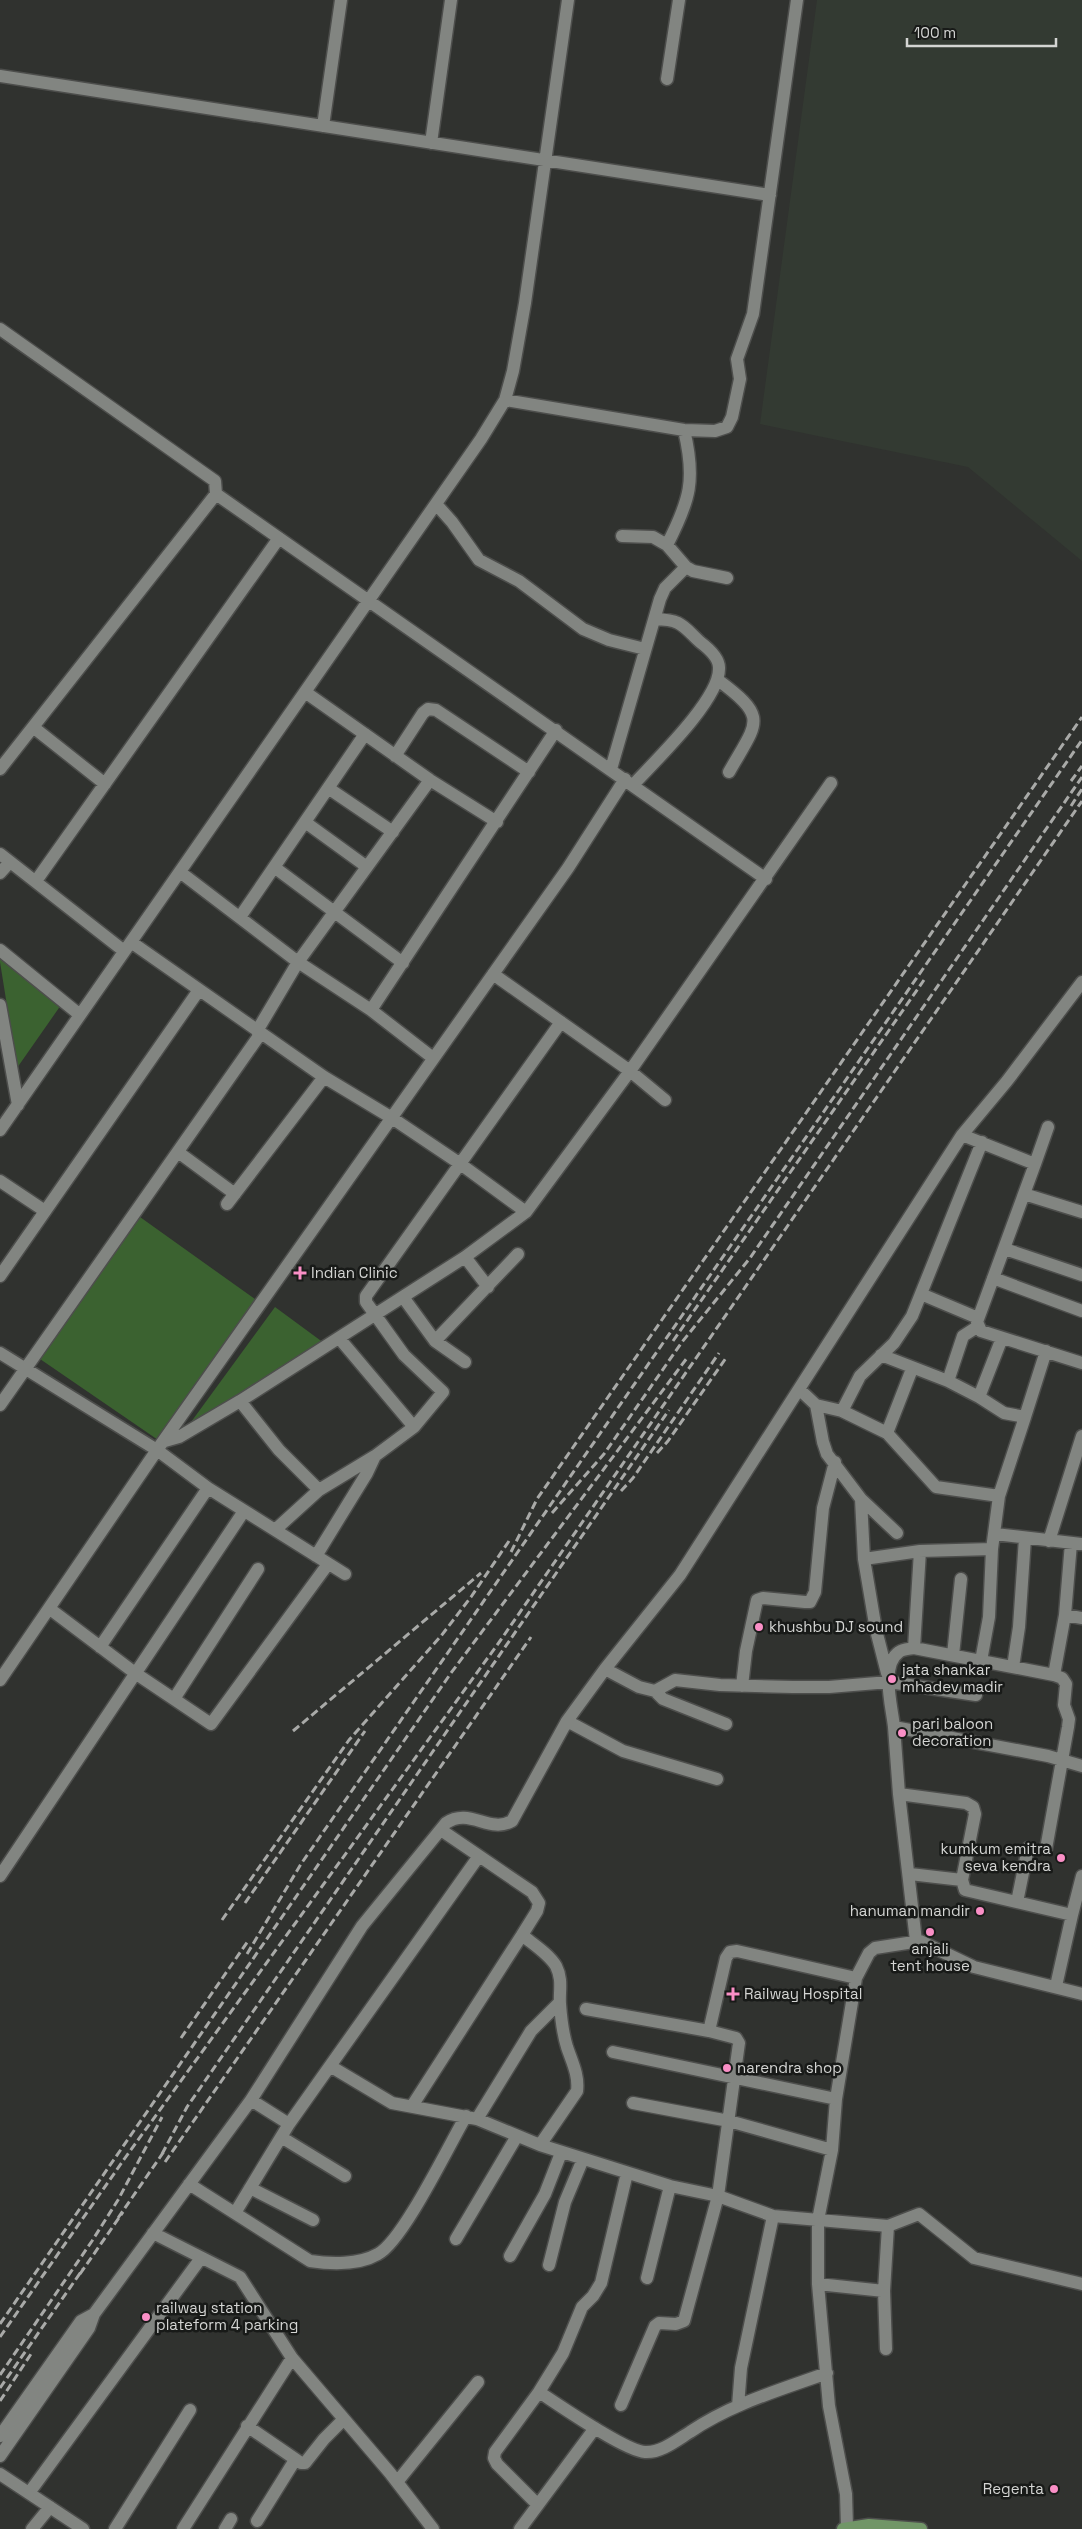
<svg xmlns="http://www.w3.org/2000/svg" width="1082" height="2529" font-family="'Space Grotesk',sans-serif">
  <style>
    .built { fill: #333a32 }
    .green { fill: #3b6230 }
    .lines { fill: none; stroke-linecap: round; stroke-linejoin: round }
    .minor-casing { stroke: #4d4e4c; stroke-width: 15 }
    .major-casing { stroke: #4d4e4c; stroke-width: 15 }
    .minor { stroke: #828581; stroke-width: 12 }
    .major { stroke: #719667; stroke-width: 12 }
    .rail { stroke: #a9aaa8; stroke-width: 3; stroke-dasharray: 8 4; stroke-linecap: butt }
    .poi-dot { fill: #fa8fc6; stroke: #181a18; stroke-width: 2 }
    .labels { text-anchor: middle; stroke-width: 5; stroke-linejoin: round; paint-order: stroke }
    .poi-label { font-size: 15px; fill: #d4d5d3; stroke: #181a18; text-anchor: start }
  </style>
  <rect width="100%" height="100%" fill="#30322f"/>
  <path class="built" d="M817,0h265v561l-114,-94 -208,-43z"/>
  <path class="green" d="M0,953l61,52 -44,63 -17,-106z
    M140,1217l119,85 -95,142 -124,-85z
    M275,1307l53,39 -153,98z"/>
  <g class="lines">
    <defs>
      <path id="minor" d="M0,76l770,119
        M667,79l12,-79
        M323,126l18,-126
        M431,143l20,-143
        M0,329l215,152 1,13 -216,275
        M505,400l179,30 31,1 12,-4 5,-10 8,-38 -3,-20 16,-45 44,-314
        M216,494l550,385
        M436,504l16,18 27,38 40,21 64,48 26,11 36,9
        M622,536l31,1 14,8 19,22 7,4 34,7
        M667,545c23,-45 29,-65 17,-115
        M718,680c51,38 40,41 11,92
        M305,692l125,88 67,42
        M33,727l72,57
        M395,756l28,-43 5,-4 8,1 93,62
        M611,769l49,-170 5,-11 21,-21
        M633,785c22,-24 86,-85 86,-116 1,-11 -11,-21 -19,-27 -18,-17 -18,-22 -45,-23
        M328,788l65,44
        M305,822l62,45
        M0,854l124,97
        M274,867l129,96
        M180,872l118,90 73,48 62,48
        M0,873l10,-11
        M36,881l243,-343
        M240,917l125,-183
        M131,942l193,135 68,41 67,45 67,49
        M0,950l80,65
        M493,974l137,97 35,29
        M0,1005l18,100
        M371,1010l185,-280
        M257,1031l41,-69 132,-182
        M0,1130l481,-691 24,-39 8,-29 12,-68 43,-303
        M962,1135l73,29 -58,158 4,9 101,32
        M178,1152l57,42
        M1035,1164l13,-37
        M0,1181l45,30
        M1024,1194l58,18
        M227,1204l97,-127
        M1005,1249l77,26
        M465,1257l23,30
        M0,1276l199,-286
        M993,1278l89,33
        M921,1294l57,24
        M403,1297l32,44 30,21
        M339,1338l75,89
        M435,1341l83,-87
        M0,1353l157,97 51,38 137,86
        M881,1355l67,26 31,16
        M948,1381l15,-45 14,-9
        M799,1389l163,-254 45,-54 75,-99
        M240,1401l39,49 40,40
        M0,1405l261,-372
        M816,1405l26,6 45,22 49,54 63,9 -7,53
        M842,1411l18,-35 34,-33 18,-27 70,-174
        M1025,1417l21,-66
        M887,1433l25,-64
        M165,1441l14,-4 61,-36 225,-144 61,-45 104,-141 201,-288
        M999,1496l26,-79 -21,-4 -25,-16 23,-59
        M861,1499l36,34
        M275,1530l44,-40 56,-34
        M995,1534l87,10
        M1049,1541l33,-105
        M1071,1543l-6,72 17,3
        M316,1556l51,-83 8,-17 39,-29 29,-35 -39,-37 -38,-53v-6l195,-274
        M864,1559l56,-8 72,-2 -3,68 -8,44
        M50,1609l85,64 76,51 117,-160
        M100,1647l108,-159
        M914,1648l6,-97
        M953,1655l8,-76
        M1013,1667l6,-40 6,-89
        M605,1669l34,18 16,4 20,-11 45,5 73,2h36l60,-5 87,13
        M1054,1675l11,-60
        M0,1680l157,-230 411,-582 57,-89
        M742,1686l4,-35 11,-51 6,-2 42,4h5l5,-10 8,-84 12,-46
        M655,1691l8,8 63,25
        M174,1699l84,-130
        M567,1721l56,30 94,28
        M894,1727c-2,-20 -14,-62 5,-75 4,-3 10,-3 15,-4l140,27 8,3 4,6 -2,21 5,14 -1,8 -22,122
        M899,1794l-5,-67 154,29 34,10
        M910,1874l52,6
        M0,1876l244,-365
        M1017,1902l11,-54
        M916,1941l-17,-147 67,9 7,4 2,7 -13,66 3,10 107,25 10,-39
        M1056,1986l16,-71
        M586,2009l123,22 17,-73 4,-6 7,-1 119,27
        M613,2052l223,47
        M330,2066l149,-210
        M251,2100l38,24 41,-58 62,37 85,16 63,26 37,-54c2,-16 -5,-29 -10,-44 -4,-13 -6,-29 -7,-43 -1,-13 3,-24 -4,-38 -7,-12 -23,-22 -34,-31l15,-24 2,-8 -7,-11 -91,-62
        M633,2103l96,18 103,29
        M412,2106l110,-171
        M477,2119l54,-88 28,-28
        M281,2137l64,39
        M540,2145l130,41 48,10 55,20 -32,152 -3,38
        M189,2184l121,77c20,3 49,4 68,-7 25,-13 71,-109 88,-138
        M250,2188l63,32
        M235,2213l54,-89
        M773,2216l115,10 -4,65 2,58
        M888,2226l31,-12 55,44 108,26
        M153,2233l87,44 52,81 98,115 43,56
        M456,2239l61,-103
        M510,2256l35,-62 16,-41
        M549,2265l16,-63 18,-43
        M647,2278l23,-92
        M818,2284l66,7
        M539,2392c20,13 86,59 106,60 16,1 32,-12 45,-20 41,-28 90,-42 137,-59
        M621,2405l34,-79 4,-3 17,1 8,-3 34,-125 21,-153 -3,-5 -27,-7
        M247,2426l54,37h4l19,-24 20,-20
        M0,2436l81,-115 13,-7
        M0,2456l89,-128 5,-14 157,-214 111,-174 84,-103c24,-16 43,11 66,-2l55,-100 38,-52 75,-94 119,-186 17,16 7,37 4,12 34,45 3,60 12,71 11,43
        M0,2474l83,55
        M397,2482l81,-100
        M29,2493l172,-235
        M538,2505l-41,-41 -3,-6 1,-6 44,-60 24,-39 19,-46 11,-11 8,-13 26,-110
        M257,2521l38,-61
        M847,2527l-1,-33 -17,-88 -11,-122v-64l14,-70 4,-51 20,-121 13,-25 6,-5 45,-7 54,26 108,27
        M32,2529l18,-22
        M115,2529l75,-119
        M183,2529l109,-171
        M225,2529l6,-10
        M520,2529l75,-101"/>
      <path id="major" d="M843,2529l26,-4 52,4"/>
    </defs>
    <use href="#minor" class="minor-casing"/>
    <use href="#major" class="major-casing"/>
    <use href="#minor" class="minor"/>
    <use href="#major" class="major"/>
    <path class="rail" d="M1071,781l11,-15
      M1071,806l11,-17
      M673,1341l251,-361
      M657,1453l11,-12 58,-83
      M621,1491l12,-13 86,-125
      M552,1513l52,-59 78,-112 68,-84 332,-481
      M511,1552l26,-53 545,-782
      M293,1731l188,-158
      M245,1903l120,-172
      M222,1920l127,-180 92,-104 30,-39 38,-56
      M247,1954l54,-90 781,-1124
      M181,2038l67,-97
      M162,2154l25,-47 482,-697
      M165,2162l366,-525
      M118,2218l47,-68
      M80,2274l43,-62
      M0,2324l451,-651 236,-315
      M0,2337l125,-179 375,-517 582,-840
      M0,2375l92,-134 26,-41 44,-83
      M0,2388l83,-119
      M0,2401l31,-47"/>
  </g>
  <g class="poi-dot">
    <path d="M297.5 1265.5h5v5h5v5h-5v5h-5v-5h-5v-5h5z"/>
    <circle cx="759" cy="1627" r="5"/>
    <circle cx="892" cy="1679" r="5"/>
    <circle cx="902" cy="1733" r="5"/>
    <circle cx="1061" cy="1858" r="5"/>
    <circle cx="980" cy="1911" r="5"/>
    <circle cx="930" cy="1932" r="5"/>
    <path d="M730.5 1986.5h5v5h5v5h-5v5h-5v-5h-5v-5h5z"/>
    <circle cx="727" cy="2068" r="5"/>
    <circle cx="146" cy="2317" r="5"/>
    <circle cx="1054" cy="2489" r="5"/>
  </g>
  <g class="labels">
    <g class="poi-label">
      <text x="311" y="1278">Indian Clinic</text>
      <text x="769" y="1632">khushbu DJ sound</text>
      <text x="902" y="1675">jata shankar<tspan x="902" dy="17">mhadev madir</tspan></text>
      <text x="912" y="1729">pari baloon<tspan x="912" dy="17">decoration</tspan></text>
      <text x="1051" y="1854" text-anchor="end">kumkum emitra<tspan x="1051" dy="17">seva kendra</tspan></text>
      <text x="970" y="1916" text-anchor="end">hanuman mandir</text>
      <text x="930" y="1954" text-anchor="middle">anjali<tspan x="930" dy="17">tent house</tspan></text>
      <text x="744" y="1999">Railway Hospital</text>
      <text x="737" y="2073">narendra shop</text>
      <text x="156" y="2313">railway station<tspan x="156" dy="17">plateform 4 parking</tspan></text>
      <text x="1044" y="2494" text-anchor="end">Regenta</text>
    </g>
  </g>
  <path d="M907 38v8h149v-8" fill="none" stroke="#d4d5d3" stroke-width="2.5"/>
  <text x="914" y="38" font-size="15" fill="#d4d5d3" stroke="#181a18" stroke-width="4" paint-order="stroke">100 m</text>
</svg>
